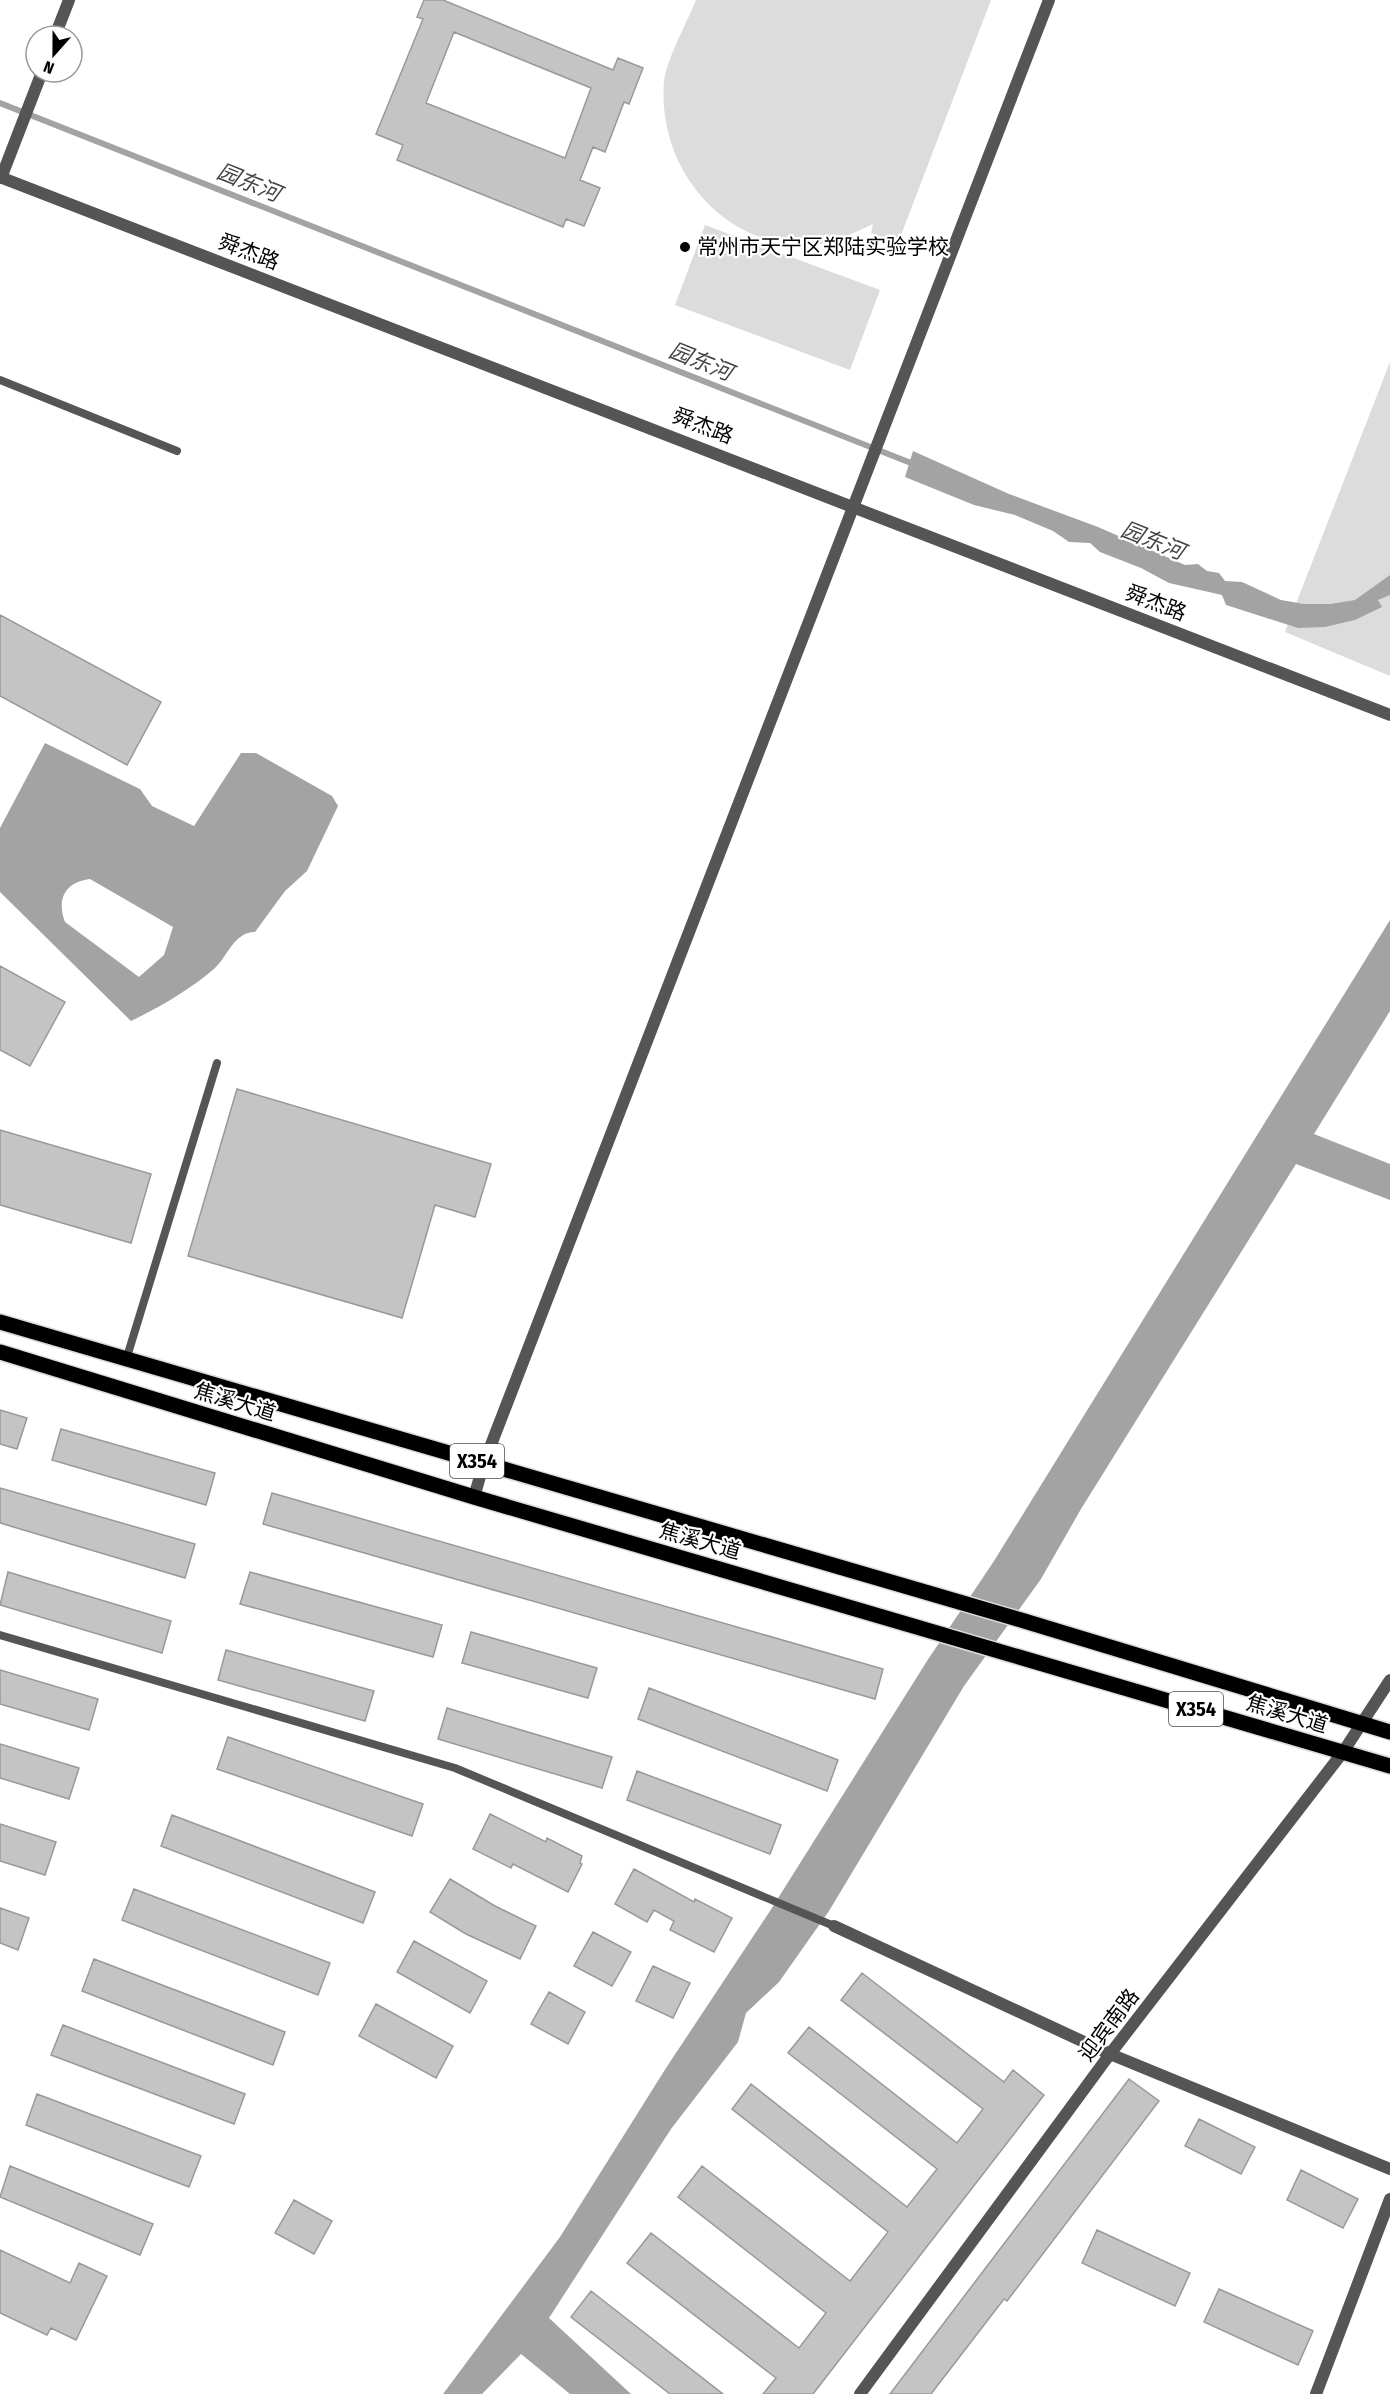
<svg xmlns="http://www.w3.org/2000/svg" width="1390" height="2394" font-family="'Fira Sans Condensed','Noto Sans SC',sans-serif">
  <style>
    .green { fill: #dcdcdc }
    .water { fill: #a3a3a3; fill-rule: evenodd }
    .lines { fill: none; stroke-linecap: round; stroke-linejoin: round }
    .stream { stroke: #a3a3a3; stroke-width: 6 }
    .building { fill: #c4c4c4; stroke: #999; stroke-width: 1.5; fill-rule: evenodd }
    .primary-casing { stroke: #dbdbdb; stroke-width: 18 }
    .service { stroke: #555; stroke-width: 8 }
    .minor { stroke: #555; stroke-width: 12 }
    .tertiary { stroke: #555; stroke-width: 12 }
    .primary { stroke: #000; stroke-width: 15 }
    .poi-dot { fill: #000; stroke: #fff; stroke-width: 2 }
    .labels { text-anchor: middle; stroke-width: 4.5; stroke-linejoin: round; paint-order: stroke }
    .shield { fill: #fff; stroke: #4c4c4c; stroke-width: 1.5 }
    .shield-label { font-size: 20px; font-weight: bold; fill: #000 }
    .poi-label { font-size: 21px; fill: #000; stroke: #fff; text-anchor: start }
    .street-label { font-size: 21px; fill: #000; stroke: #fff }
    .water-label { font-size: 22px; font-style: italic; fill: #444; stroke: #fff }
  </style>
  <rect width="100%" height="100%" fill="#fff"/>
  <path class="green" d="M696,0h295l-93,243 -27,-10 2,-9c-20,9 -41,21 -64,21 -89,1 -152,-79 -145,-164 2,-20 24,-61 32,-81z
    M705,225l175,65 -30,80 -175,-65z
    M1390,362v314l-105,-44z"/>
  <path class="water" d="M913,451l96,43 89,33 87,38 13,-1 9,7 12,2 6,8 17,1 39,18 23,4h27l24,-4 35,-25v20l-12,5 4,7 -27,13 -30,7 -27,1 -72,-23 -4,-10 -53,-12 -28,-15 -41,-16 -10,-9 -21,-1 -16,-11 -38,-16 -41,-10 -69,-28z
    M45,743l95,46 12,17 42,20 47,-73h15l76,43 6,10 -31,65 -22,20 -30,41c-21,0 -27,24 -40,36 -24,21 -55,39 -84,53l-131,-129v-64zM90,879l83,48 -9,28 -25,22 -74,-55c-9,-24 1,-40 25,-43z
    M1390,920v91l-76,123 76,30v36l-94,-36 -215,345 -40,70 -77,107 -135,225 -50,71 -33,31 -8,29 -67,87 -122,189 82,76h-61l-49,-40 -39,40h-39l117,-157 106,-169 104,-157 157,-250 67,-100z"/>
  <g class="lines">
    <path class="stream" d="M0,103l916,362"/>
  </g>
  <path class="building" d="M424,0h19l170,70 5,-12 25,10 -14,36 -5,-2 -19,50 -12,-5 -13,33 20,8 -16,38 -18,-7 -3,8 -166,-67 6,-15 -27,-11 47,-115 -6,-2zM454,32l137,56 -26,70 -139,-55z
    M0,615l161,87 -34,63 -127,-69z
    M0,966l65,36 -35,64 -30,-16z
    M237,1089l254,75 -16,53 -40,-12 -33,113 -214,-62z
    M0,1130l151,44 -20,69 -131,-38z
    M0,1410l27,8 -10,31 -17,-5z
    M61,1429l154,44 -9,32 -154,-45z
    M0,1488l195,56 -10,34 -185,-55z
    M272,1493l611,176 -8,30 -612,-175z
    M8,1572l163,49 -9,32 -162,-48z
    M250,1572l192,53 -9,32 -193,-53z
    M471,1632l126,36 -9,30 -126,-35z
    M226,1650l148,41 -9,30 -147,-41z
    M0,1670l98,29 -9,31 -89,-26z
    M649,1688l189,72 -11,31 -189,-72z
    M447,1708l165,49 -10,31 -164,-49z
    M228,1737l195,67 -11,32 -195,-67z
    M0,1744l79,24 -10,31 -69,-21z
    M637,1771l144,54 -11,29 -143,-54z
    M490,1814l56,28 1,-4 35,18 -2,7 2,1 -14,28 -55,-28 -2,4 -38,-19z
    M172,1815l203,77 -12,31 -202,-77z
    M0,1824l56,18 -11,33 -45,-14z
    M634,1869l60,33 1,-3 37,19 -18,34 -44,-22 4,-9 -20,-11 -7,12 -32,-18z
    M450,1879l45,27 41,20 -16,33 -54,-25 -36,-22z
    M134,1889l196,74 -12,32 -196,-75z
    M0,1908l29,10 -11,32 -18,-7z
    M593,1932l38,20 -19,34 -38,-20z
    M414,1941l73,40 -17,32 -73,-41z
    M94,1959l191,73 -12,33 -191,-74z
    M653,1966l37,17 -17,35 -37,-17z
    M862,1973l142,109 9,-12 31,25 -231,299h-50l13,-16 -149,-115 24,-30 148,115 27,-35 -148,-116 24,-31 148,115 38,-49 -156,-123 19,-25 156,123 30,-38 -149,-116 21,-26 148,116 26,-34 -142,-109z
    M549,1992l36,20 -17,32 -37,-20z
    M376,2004l77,42 -17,32 -77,-42z
    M63,2025l182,69 -11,30 -183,-69z
    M1129,2079l30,22 -152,200 -3,-2 -73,95h-41z
    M37,2094l164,62 -12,31 -163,-62z
    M1199,2119l56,28 -14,27 -56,-28z
    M10,2166l143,58 -13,31 -140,-58z
    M1301,2170l57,29 -15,29 -56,-28z
    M294,2200l38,21 -18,33 -39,-21z
    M1097,2230l93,43 -15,33 -93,-43z
    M0,2250l70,33 9,-20 28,13 -31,64 -25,-12 -4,7 -47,-22z
    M1219,2289l94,42 -15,34 -94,-43z
    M591,2291l132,103h-53l-99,-77z"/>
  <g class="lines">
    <defs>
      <path id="primary" d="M0,1322l1021,298 369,112
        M0,1352l474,145 916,269"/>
    </defs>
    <use href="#primary" class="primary-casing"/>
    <path class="service" d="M0,380l177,71
      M126,1360l91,-297
      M0,1635l455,133 379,158"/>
    <path class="minor" d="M55,36l14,-36
      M0,177l1390,538
      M1,178l41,-106
      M474,1497l10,-34 565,-1463
      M834,1926l276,128 280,115
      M1316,2394l74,-195"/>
    <path class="tertiary" d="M860,2394l250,-340 233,-302 47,-72"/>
    <use href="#primary" class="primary"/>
  </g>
  <circle class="poi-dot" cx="685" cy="247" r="6"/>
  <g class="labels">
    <g class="shield">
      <rect x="450" y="1444" width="54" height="34" rx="4.5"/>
      <rect x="1169" y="1692" width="54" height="34" rx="4.5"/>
    </g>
    <g class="shield-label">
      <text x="477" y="1468">X354</text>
      <text x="1196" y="1716">X354</text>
    </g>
    <g class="poi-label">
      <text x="697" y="254">常州市天宁区郑陆实验学校</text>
    </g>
    <g class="street-label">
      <text transform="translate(249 252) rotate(21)" y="7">舜杰路</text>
      <text transform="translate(703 426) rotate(21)" y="7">舜杰路</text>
      <text transform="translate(1156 603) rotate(21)" y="7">舜杰路</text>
      <text transform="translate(235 1402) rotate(17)" y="7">焦溪大道</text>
      <text transform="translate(700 1541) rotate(16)" y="7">焦溪大道</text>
      <text transform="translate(1287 1714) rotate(17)" y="7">焦溪大道</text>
      <text transform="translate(1109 2025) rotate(-53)" y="7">迎宾南路</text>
    </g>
    <g class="water-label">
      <text transform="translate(249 182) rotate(22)" y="8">园东河</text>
      <text transform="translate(701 361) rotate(22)" y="8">园东河</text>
      <text transform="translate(1153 540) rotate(22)" y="8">园东河</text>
    </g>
  </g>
  <g transform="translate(54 54) rotate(201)"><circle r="28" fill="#ffffff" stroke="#999999" stroke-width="1.5"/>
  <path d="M0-4.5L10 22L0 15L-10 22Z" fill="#000000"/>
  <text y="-9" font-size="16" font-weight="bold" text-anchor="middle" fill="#000000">N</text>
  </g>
</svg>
